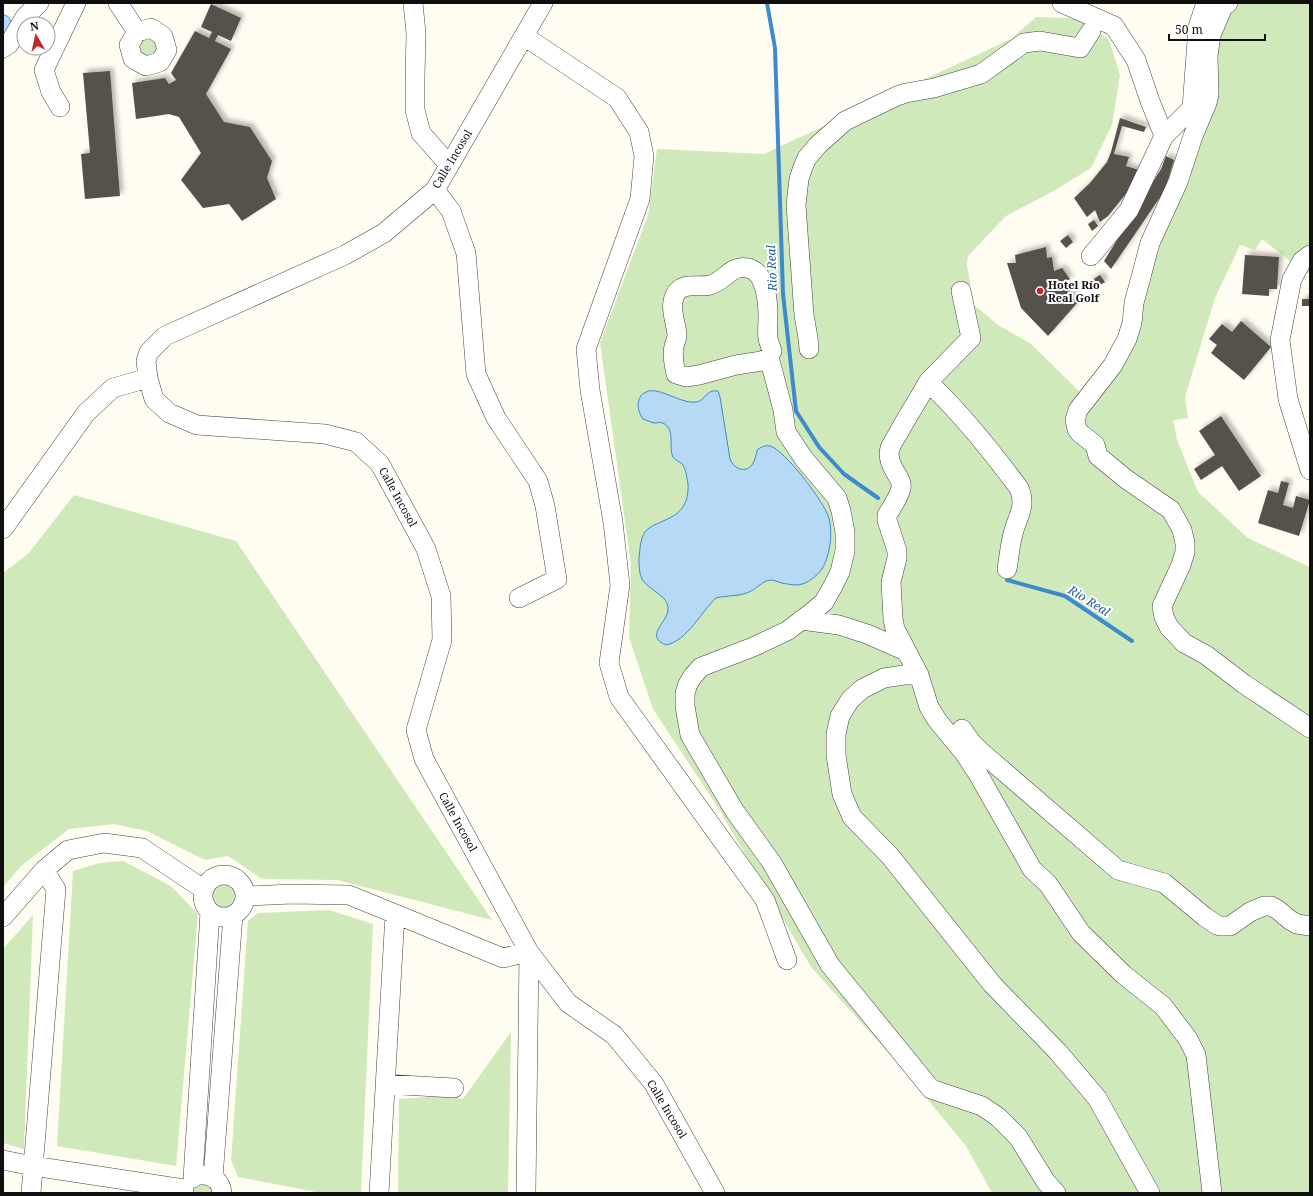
<svg xmlns="http://www.w3.org/2000/svg" width="1313" height="1196" font-family="'Noto Serif',serif">
  <style>
    .green { fill: #cfe9ba }
    .water { fill: #b6daf5; stroke: #3e8acc }
    .lines { fill: none; stroke-linecap: round; stroke-linejoin: round }
    .stream { stroke: #3e8acc; stroke-width: 4 }
    .building { fill: #57514b; filter: url(#shadow) }
    .minor-casing { stroke: #424242; stroke-width: 20 }
    .minor { stroke: #fff; stroke-width: 19 }
    .poi-dot { fill: #be2a28; stroke: #fff; stroke-width: 1.5 }
    .labels { text-anchor: middle; stroke-width: 4; stroke-linejoin: round; paint-order: stroke }
    .street-label { font-size: 11px; fill: #0f0f0f; stroke: #fff }
    .poi-label { font-size: 11px; font-weight: bold; fill: #0f0f0f; stroke: #fff; text-anchor: start }
    .water-label { font-size: 12px; font-style: italic; fill: #195ca0; stroke: #fff }
  </style>
  <defs>
    <filter id="shadow"><feDropShadow dx="3.5" dy="-3.5" stdDeviation="2" flood-color="#0004"/></filter>
  </defs>
  <rect width="100%" height="100%" fill="#fffdf1"/>
  <path class="green" d="M1218,3h92v269l-3,2 -45,-35 -7,11 -15,-5 -25,53 -30,99 3,21 -15,2 4,20 21,52 50,46 62,29v626h-318l-26,-47 -71,-86 -84,-93 -94,-161 -64,-97 -24,-72 2,-73 -31,-221 48,-128 9,-66 107,5 247,-115 25,-22 31,1 18,2 24,20 11,35 -8,50 -21,43 -34,21 -51,27 -38,40 -1,9 7,40 24,20 33,19 53,52 40,-58 48,-152z
    M146,36l12,3 -1,16 -13,2 -5,-7v-8z
    M74,495l162,46 256,379 -155,-40 -75,-1 -34,-23 -23,4 -58,-29 -33,-7 -45,5 -48,37 -18,21v-314l25,-19z
    M123,861l48,25 27,28 -22,252 -119,-20 16,-275 27,-8z
    M210 896a14 14 0 1 1 28 0a14 14 0 1 1-28 0Z
    M329,910l44,14 -12,269h-40l-83,-16 -7,-17 17,-239 10,-8z
    M33,915l-9,234 -21,-6v-194z
    M511,1032l-3,161h-110l1,-94 40,-3 24,3z
    M208,1183l7,10h-24c3,-10 7,-9 17,-10z"/>
  <path class="water" d="M3,15c4,0 6,2 8,6l-4,11 -4,2z
    M656,391c12,2 29,13 40,11 10,-1 9,-13 22,-11l2,6 10,62c5,12 19,15 24,2 2,-4 2,-8 4,-12 4,-2 7,-4 12,-3 15,4 55,57 59,72 4,15 1,38 -7,51 -5,7 -16,16 -25,16 -5,0 -10,-1 -15,-2 -4,-1 -8,-3 -12,-3 -7,1 -13,8 -19,11 -11,6 -24,4 -35,7 -15,14 -29,43 -50,47 -22,-9 1,-22 2,-35 1,-15 -19,-19 -26,-31 -3,-6 -3,-14 -3,-21 1,-8 1,-19 6,-26 5,-6 12,-8 18,-11 18,-7 26,-17 25,-37 -1,-5 -2,-16 -6,-20 -2,-3 -7,-3 -9,-7 -5,-10 3,-27 -10,-34 -3,-1 -6,0 -9,0 -4,-1 -8,-3 -11,-4 -6,-8 -8,-22 3,-27 3,-2 7,-1 10,-1z"/>
  <g class="lines">
    <path class="stream" d="M767,3l8,45 8,246 13,117 23,36 25,27 34,24
      M1007,580l58,16 67,45"/>
  </g>
  <path class="building" d="M211,4l30,14 -10,23 -13,-6 -3,6 16,8 -25,45 18,28 26,5 22,34 -5,17 9,21 -34,22 -13,-17 -26,4 -22,-28 20,-27 -22,-36 -10,-3 -33,5 -4,-36 33,-5 4,6 7,-4 -5,-7 24,-42 14,7 3,-6 -11,-5z
    M110,71l10,125 -35,3 -4,-45 9,-1 -7,-80z
    M1120,118l26,9 -2,5 -22,-6 -8,28 15,3 -3,9 13,4 -2,10 -29,36 -8,6 -5,-12 -8,7 -13,-19 16,-15 17,-21 4,-10z
    M1166,156l8,4 -9,30 -54,79 -7,-8 57,-92z
    M1094,220l4,6 -6,5 -4,-7z
    M1068,235l5,7 -7,6 -6,-7z
    M1046,247l1,11 5,-1 2,14 8,-3 8,11 -9,5 17,18 -30,34 -27,-28 -14,-45h9l-1,-8z
    M1245,255l34,2 -2,32h-8v7l-27,-2z
    M1100,275l5,7 -12,7 -4,-7z
    M1302,299h8v7h-8z
    M1241,321l30,26 -27,33 -33,-27 6,-8 -8,-6 13,-15 10,8z
    M1221,416l40,60 -22,15 -17,-25 -21,14 -7,-11 21,-14 -16,-24z
    M1281,481l8,2 -6,22 10,3 3,-12 14,4 -11,36 -41,-13 10,-33 10,3z"/>
  <g class="lines">
    <defs>
      <path id="minor" d="M118,3l19,29
        M413,3l3,30 -1,45v32l6,23 28,32
        M543,3l-108,187 -51,43 -39,22 -180,81 -16,16 -3,9 2,17 6,21 15,14 28,12 128,9 31,8 24,22 46,85 15,47 1,44 -26,90 8,29 105,193 39,51 46,32 40,49 61,109
        M1062,3l52,23 22,34 14,41 14,35
        M1228,3l-5,4 -12,28 -3,21 1,39 -2,8 -14,33 -15,46 -28,61 -16,60 -2,20 -5,16 -14,26 -35,45 -3,10 2,9 3,4 15,12 3,11 28,23 45,31 11,20 3,13v9l-4,13 -19,41 2,11 5,10 15,16 22,12 38,29 66,44
        M151,28l12,8 4,14 -7,12 -14,4 -13,-7 -4,-14 8,-13z
        M524,36l93,62 22,34 5,24 -4,43 -54,150 4,41 23,132 7,63 -11,78 10,34 146,203 22,60
        M3,48l6,-4 16,-27 14,-14
        M60,107l-9,-15 -7,-22 32,-67
        M435,190l16,21 15,42 10,121 20,44 42,63 7,25 12,73 -38,19
        M1310,255l-8,6 -10,18 -12,61 8,59 22,71
        M1091,256l38,-46 35,-74 28,-28 6,-81 8,-24
        M961,291l10,47 -43,44c34,32 63,69 91,106 8,19 -2,29 -6,46 -3,11 -4,23 -6,35
        M809,349l-1,-11 -4,-23 -8,-110 3,-26 4,-12 4,-9 11,-13 27,-24 52,-25 9,-3 28,-5 47,-14 43,-31 16,-2 40,7 11,-17
        M772,351c-1,-4 -3,-8 -4,-12 -1,-6 0,-14 0,-21 0,-15 -1,-32 -10,-44 -3,-3 -6,-5 -10,-6 -17,-4 -24,14 -38,17 -11,3 -29,-4 -35,10 -6,13 1,27 2,40 0,3 -2,8 -3,11 -2,10 0,18 2,28l10,3 13,-2 37,-10 26,-4 7,-4 14,53 3,22 18,27 33,39 4,13 4,21v19l-5,21 -7,14 -9,16 -13,11 -24,18 -34,16 -52,20 -8,9 -5,8 -3,9v13l5,29 44,75 38,53 58,102 101,124 51,17 16,11 20,20 28,45 10,11
        M928,382c-9,17 -20,33 -29,50 -3,5 -7,11 -9,16 -5,18 14,30 11,40 -1,6 -10,21 -14,27v5l10,31v7l-6,24 2,37 2,10 24,46 10,32 8,13 28,34 13,20 54,95 16,15 33,49 43,42 39,31 25,33 8,16 16,138
        M3,529l83,-116 27,-25 35,-10
        M801,620l38,5 28,9 39,17
        M919,675h-15l-20,3 -22,11 -12,11 -10,16 -4,18v21l6,39 10,23 38,39 102,128 66,68 39,46 53,95
        M962,729l9,13 9,9 138,119 46,13 41,34 12,8 4,1h9l20,-14 14,-6h7l7,4 12,10 7,4 13,2
        M203 896a21 21 0 1 1 42 0a21 21 0 1 1-42 0Z
        M246,896l46,-2 57,1 154,63 26,-6 -3,241
        M3,917l41,-47 24,-20 36,-7 38,5 61,41
        M385,1084l69,4
        M3,1160l30,6 151,23
        M201,1175c12,-1 20,7 21,18
        M193,1178l17,-266
        M213,1178l20,-263
        M31,1193l25,-304 -12,-19
        M379,1193l16,-279"/>
    </defs>
    <use href="#minor" class="minor-casing"/>
    <use href="#minor" class="minor"/>
  </g>
  <circle class="poi-dot" cx="1040" cy="291" r="4"/>
  <g class="labels">
    <g class="street-label">
      <text transform="translate(452 159) rotate(-59)" y="4">Calle Incosol</text>
      <text transform="translate(398 497) rotate(61)" y="4">Calle Incosol</text>
      <text transform="translate(458 822) rotate(61)" y="4">Calle Incosol</text>
      <text transform="translate(667 1109) rotate(59)" y="4">Calle Incosol</text>
    </g>
    <g class="poi-label">
      <text x="1048" y="289">Hotel Río<tspan x="1048" dy="13">Real Golf</tspan></text>
    </g>
    <g class="water-label">
      <text transform="translate(772 268) rotate(-92)" y="4">Rio Real</text>
      <text transform="translate(1089 601) rotate(32)" y="4">Rio Real</text>
    </g>
  </g>
  <rect width="1313" height="1196" fill="none" stroke="#0f0f0f" stroke-width="8"/>
  <g transform="translate(36 36) rotate(351)"><circle r="19" fill="#ffffff" stroke="#9f9f9f"/>
  <path d="M0-3L7 15L0 10L-7 15Z" fill="#be2a28"/>
  <text y="-6" font-size="11" font-weight="bold" text-anchor="middle" fill="#0f0f0f">N</text>
  </g>
  <path d="M1169 34v6h96v-6" fill="none" stroke="#0f0f0f" stroke-width="2"/>
  <text x="1175" y="34" font-size="12" fill="#0f0f0f" stroke="#ffffff" stroke-width="3" paint-order="stroke">50 m</text>
</svg>
